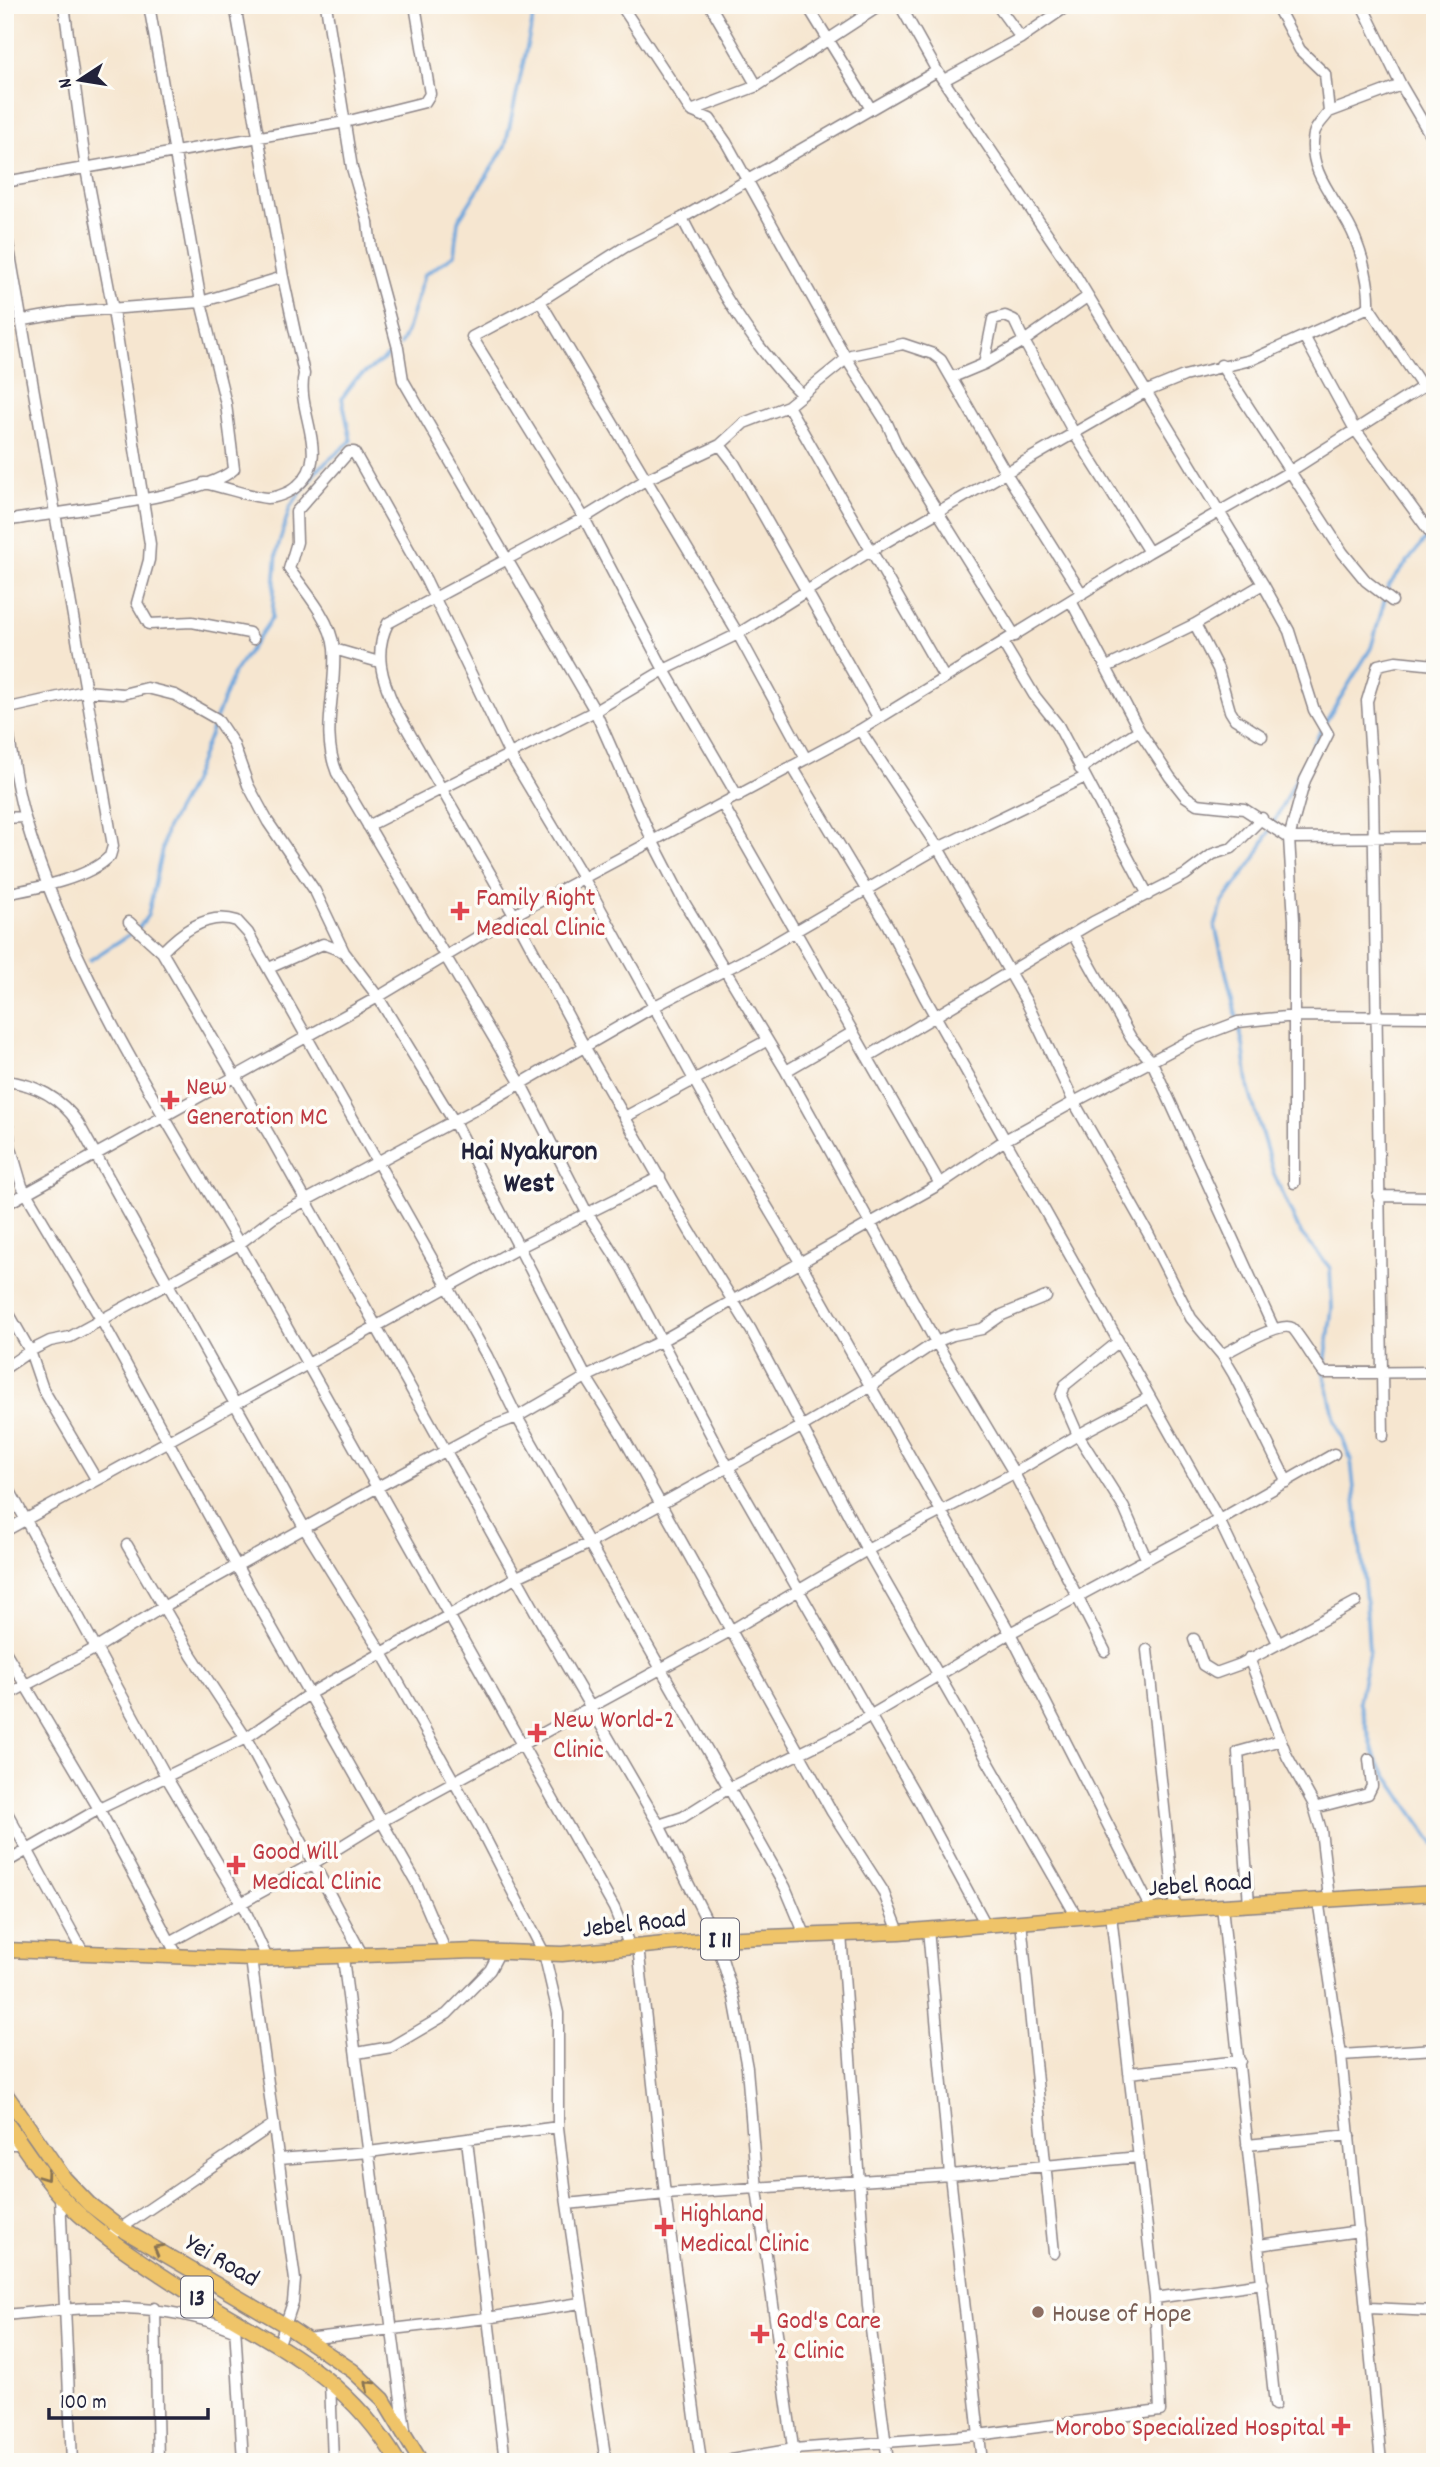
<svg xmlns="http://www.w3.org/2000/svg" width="1440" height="2467" font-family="Dekko,sans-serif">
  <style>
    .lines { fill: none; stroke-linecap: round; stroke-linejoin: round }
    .stream { stroke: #6ca5dc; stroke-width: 3.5 }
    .minor-casing { stroke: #8c8486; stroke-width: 13 }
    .major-casing { stroke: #8c8486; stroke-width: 17 }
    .minor { stroke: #fff; stroke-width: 10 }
    .major { stroke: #efc469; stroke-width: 14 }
    .oneway { stroke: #887352 }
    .health-dot { fill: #e0444e; stroke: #fdfcf7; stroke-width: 2.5 }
    .education-dot { fill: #8d6e63; stroke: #fdfcf7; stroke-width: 2.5 }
    .labels { text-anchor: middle; stroke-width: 7; stroke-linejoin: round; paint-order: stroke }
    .shield { fill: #fdfcf7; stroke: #646373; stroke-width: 2 }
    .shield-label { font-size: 24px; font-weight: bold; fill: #22223b }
    .health-label { font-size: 26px; fill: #be3a42; stroke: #fdfcf7; text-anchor: start }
    .street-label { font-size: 26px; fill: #22223b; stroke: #fdfcf7 }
    .education-label { font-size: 26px; fill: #785e54; stroke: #fdfcf7; text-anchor: start }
    .neighbourhood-label { font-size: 28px; font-weight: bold; fill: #22223b; stroke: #fdfcf7 }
  </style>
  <rect width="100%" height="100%" fill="#fdfcf7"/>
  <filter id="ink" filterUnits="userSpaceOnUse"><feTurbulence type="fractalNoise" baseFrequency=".0143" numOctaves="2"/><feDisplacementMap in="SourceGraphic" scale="14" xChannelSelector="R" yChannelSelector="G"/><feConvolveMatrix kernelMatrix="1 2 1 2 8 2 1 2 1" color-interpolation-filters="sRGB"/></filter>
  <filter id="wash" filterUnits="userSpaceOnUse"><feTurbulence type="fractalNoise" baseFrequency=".00686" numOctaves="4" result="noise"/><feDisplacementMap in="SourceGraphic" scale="28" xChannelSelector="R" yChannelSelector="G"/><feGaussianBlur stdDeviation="1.57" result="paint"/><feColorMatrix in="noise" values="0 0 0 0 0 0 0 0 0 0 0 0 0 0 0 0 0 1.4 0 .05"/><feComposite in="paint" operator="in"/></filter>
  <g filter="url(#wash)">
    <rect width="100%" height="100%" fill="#f6e6d0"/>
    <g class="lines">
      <path class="stream" d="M400,345l7,-14 17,-56 30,-20 4,-34 47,-74 31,-142
        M1431,529l4,-10
        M1325,723l46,-75 18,-63 39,-49
        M1321,730l-65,127 -33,45 -8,24 28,118 6,46 24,82 27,60 30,36 2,40 -8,65 11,47 16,40 15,142 3,50 -10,49 17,59 59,85
        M90,960l48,-31 10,-14 18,-85 25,-46 42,-110 39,-56 5,-67 13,-44 27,-37 34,-29 -9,-43 13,-18 40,-29"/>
    </g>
  </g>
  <g filter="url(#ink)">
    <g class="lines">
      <defs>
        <path id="minor" d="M64,5l22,164 27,141 37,234 -1,16 -12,43 12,21 43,-2 57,11 4,6
          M149,5l52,297 82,-25
          M326,5l26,163 16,54 3,27 27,99 5,32 192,331 58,131 31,60 102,169 150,271 78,131 91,178
          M621,5l70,106 19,8 16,23 120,216 41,65 11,25 117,188
          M710,5l47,81
          M807,5l64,104
          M900,5l37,66 139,205 187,308 26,47 25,79 14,24 -23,46 -16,58 5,82v263
          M997,5l24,33
          M1276,5l24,45 25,24 4,38c-5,7 -14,15 -15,22 -8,41 28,70 41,104 8,20 15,47 14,69l53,79
          M1362,5l39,80
          M944,80l77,-42 48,-33
          M691,111l66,-25 124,-81
          M1329,112l72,-27 34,58
          M5,182l340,-60 80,-20 5,-8 -15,-89
          M682,218c33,64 69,127 120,177
          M5,226l108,620 -3,10c-22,23 -74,32 -105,38
          M540,301l198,333 68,125
          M1305,338l49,90 81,111
          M984,364l40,-23 50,92 75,119
          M1221,365l122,188 23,28 26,20
          M953,377l31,-13 9,-45 12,-3 9,4 10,21 63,-44
          M788,406l156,271
          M720,445l14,18 144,254
          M204,483c21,4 43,13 63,15 9,0 24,-6 30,-12 36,-30 -2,-74 7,-112l-21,-97 -48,-272
          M5,521c45,-8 202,-24 229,-52l-8,-65 -25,-102 -132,10 -45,8
          M1071,601l68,129 31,47 15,19 12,8 47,5 45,29 146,-1
          M1195,624l23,45 12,42 5,8 27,17
          M1003,643l31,52 24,30 90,170
          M334,649l45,13
          M1107,667l88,-43 68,-40
          M5,709l80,-18 38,3 24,-6 28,7 42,24 16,24 15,42 20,37 47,69 29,61
          M5,712c6,35 10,73 20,106 50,171 157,322 243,476 115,205 231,409 346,614l16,39
          M860,730l78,118 88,153 48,101 117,-62 47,-18 57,-6 140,1
          M1080,769l59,-39
          M738,797l-74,-127 -80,-152 -112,-181 68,-36 85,-54 57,-29 255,-147
          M723,805l217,379
          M5,818l19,-1
          M368,826l227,-115 69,-41 74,-36 134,-84 275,-159 37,-15 67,-16 118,-53
          M129,922l33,30 109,186 277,496 111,191 57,114 18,59 13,70 10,122 38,272
          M1074,936l57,102 21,24 122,267
          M162,952c19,-20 46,-41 75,-31l11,12 239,423 30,61 212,371 56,99 21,50
          M269,968l54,-24 21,8 34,45 75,123 133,257 35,56 211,379 51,79 16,41
          M867,1057l226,-135 92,-47 28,-21 19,-6 30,-30
          M786,1071l67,-39
          M5,1081c30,3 56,17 73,42l227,406 77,124 97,173 65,127 14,60v114l9,77 39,258
          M5,1103l5,42 12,41 79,133 135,246 180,317 30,70
          M625,1117l141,-76
          M1378,1196l57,1
          M5,1205l373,-208 136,-82 346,-185 289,-178 140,-80 146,-93
          M5,1307l25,44 13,38 53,90
          M1118,1342l-53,43 -4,11 17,39 70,-37
          M1222,1355c13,-7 58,-34 70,-27 5,3 25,37 32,45l111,-1
          M5,1368l25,-17 20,-10 20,-4 99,-54 70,-39 34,-26 207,-111 175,-101 103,-53 180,-105 147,-71
          M1383,1436l-10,-648 -6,-87 11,-36 18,-4 39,4
          M5,1482l162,296 75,126 25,54
          M5,1531l515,-284 140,-70
          M127,1545l65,111 54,82 117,218
          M1194,1639l9,26 13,8 25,-9 115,-62
          M1278,1643l-59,-123 115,-66
          M1147,1650l28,259
          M5,1651l94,158 78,146
          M1249,1658l38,98 26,47 8,27 8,68
          M5,1696l93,-49 65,-40 213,-119 112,-60 29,-11 69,-40 75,-36 279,-157 65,-44 69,-38 74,131 43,85 31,37 12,20 53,107
          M1314,1808l54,-14 4,-8 -3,-27
          M5,1809l78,143
          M659,1825l24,-8 46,-29 110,-54 171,-101 209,-113 -295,-524 -36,-70 -96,-160
          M5,1863l94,-54 147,-71 63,-44 208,-117 73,-34 211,-116 68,-40 67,-45 17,-7 29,-6 20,-14 44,-18
          M1318,1899l23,156 40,407
          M1249,1904l-11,-152 43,-12
          M1222,1906l53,499
          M1077,1917l-210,-367 -116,-220 -62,-100 -105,-184 -70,-131 -119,-207c-13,-29 -22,-55 -7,-85l196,-105 63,-39 73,-34 24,-22 44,-17 63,-51 52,-11 30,10 8,6 65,113 76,121
          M1021,1921l33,332
          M986,1925l-68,-126 -190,-332 -105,-199 -37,-57 -65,-127 -184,-311c-17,-42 0,-80 -3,-124 -2,-27 -29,-59 -45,-80l8,-27 -1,-30 53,-60h5l72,128 84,175 73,122 143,261 74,124 210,371 142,278
          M928,1929l22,246 32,287
          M841,1934l27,372 20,156
          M172,1941l142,-78 68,-42 348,-190 137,-81 147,-77 64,-38 46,73 22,50
          M638,1946l27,248 36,268
          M343,1958l62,472
          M251,1959l44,321 -2,22 -14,42
          M357,2053l34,-6 56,-33 43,-44 9,-17
          M1341,2055l94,-6
          M1129,2073l111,-12
          M467,2140l38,322
          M5,2144h17
          M1247,2145l103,-10
          M279,2159l90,-7 189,-25
          M60,2196l12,266
          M567,2204l98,-10 285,-19 189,-18
          M108,2237l166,-113
          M1259,2245l100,-14
          M1155,2298l108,-15
          M155,2308l3,154
          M1369,2308l66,3
          M5,2315c82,-8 151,-16 229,15
          M235,2325l8,137
          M306,2339l181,-21 93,-15
          M330,2381l3,81
          M719,2462l75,-13 184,-14 182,-24 -5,-113 -44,-383"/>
        <path id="major" d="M5,1950l246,9 224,-8 87,3 154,-15 183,-7 276,-23 260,-16
          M5,2093l59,85 25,26 31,24 165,97 68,46 30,28 38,63
          M5,2121c18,24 34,51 54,73 28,32 68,58 104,82 90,61 176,86 235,186"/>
      </defs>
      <use href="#minor" class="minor-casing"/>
      <use href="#major" class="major-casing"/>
      <use href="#minor" class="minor"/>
      <use href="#major" class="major"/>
    </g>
    <defs><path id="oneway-chevron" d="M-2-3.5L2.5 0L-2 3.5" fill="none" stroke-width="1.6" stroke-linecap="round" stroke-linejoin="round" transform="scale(1.75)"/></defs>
    <g class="oneway">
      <use href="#oneway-chevron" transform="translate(45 2176) rotate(54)"/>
      <use href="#oneway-chevron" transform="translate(158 2249) rotate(-150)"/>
      <use href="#oneway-chevron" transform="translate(369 2385) rotate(-137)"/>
    </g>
  </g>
  <g class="health-dot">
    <path d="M456.5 900.5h7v7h7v7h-7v7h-7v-7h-7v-7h7z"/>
    <path d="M166.5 1089.5h7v7h7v7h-7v7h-7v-7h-7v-7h7z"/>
    <path d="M533.5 1722.5h7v7h7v7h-7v7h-7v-7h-7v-7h7z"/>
    <path d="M232.5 1854.5h7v7h7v7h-7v7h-7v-7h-7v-7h7z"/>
    <path d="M660.5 2216.5h7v7h7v7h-7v7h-7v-7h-7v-7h7z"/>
    <path d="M756.5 2323.5h7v7h7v7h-7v7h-7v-7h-7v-7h7z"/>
    <path d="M1337.5 2415.5h7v7h7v7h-7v7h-7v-7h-7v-7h7z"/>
  </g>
  <circle class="education-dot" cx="1038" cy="2312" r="7"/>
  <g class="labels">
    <g class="shield">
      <rect x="701" y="1918.5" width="38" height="41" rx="5"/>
      <rect x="181" y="2276.5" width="32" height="41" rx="5"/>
    </g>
    <g class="shield-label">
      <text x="720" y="1947">I 11</text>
      <text x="197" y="2305">13</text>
    </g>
    <g class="health-label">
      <text x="476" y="905">Family Right<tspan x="476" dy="30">Medical Clinic</tspan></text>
      <text x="186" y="1094">New<tspan x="186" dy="30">Generation MC</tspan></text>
      <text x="553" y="1727">New World-2<tspan x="553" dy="30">Clinic</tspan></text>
      <text x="252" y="1859">Good Will<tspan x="252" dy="30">Medical Clinic</tspan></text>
      <text x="680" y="2221">Highland<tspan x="680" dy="30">Medical Clinic</tspan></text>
      <text x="776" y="2328">God's Care<tspan x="776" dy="30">2 Clinic</tspan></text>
      <text x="1325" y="2435" text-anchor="end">Morobo Specialized Hospital</text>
    </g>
    <g class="street-label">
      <text transform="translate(1200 1883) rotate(-4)" y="9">Jebel Road</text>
      <text transform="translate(634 1922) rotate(-6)" y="9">Jebel Road</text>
      <text transform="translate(223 2259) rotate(30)" y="9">Yei Road</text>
    </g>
    <g class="education-label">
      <text x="1052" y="2321">House of Hope</text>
    </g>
    <g class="neighbourhood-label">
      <text x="529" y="1159">Hai Nyakuron<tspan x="529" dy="32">West</tspan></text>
    </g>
  </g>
  <rect width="1440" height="2467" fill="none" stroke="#fdfcf7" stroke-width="28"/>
  <g transform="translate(80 80) rotate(258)" stroke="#fdfcf7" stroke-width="5" paint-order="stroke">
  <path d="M0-5L12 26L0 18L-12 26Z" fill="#22223b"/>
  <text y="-10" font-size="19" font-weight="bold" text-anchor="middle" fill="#22223b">N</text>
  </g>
  <path d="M49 2408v10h159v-10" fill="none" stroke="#22223b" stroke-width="3.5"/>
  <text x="60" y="2408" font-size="21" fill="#22223b" stroke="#fdfcf7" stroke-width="5" paint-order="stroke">100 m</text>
</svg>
